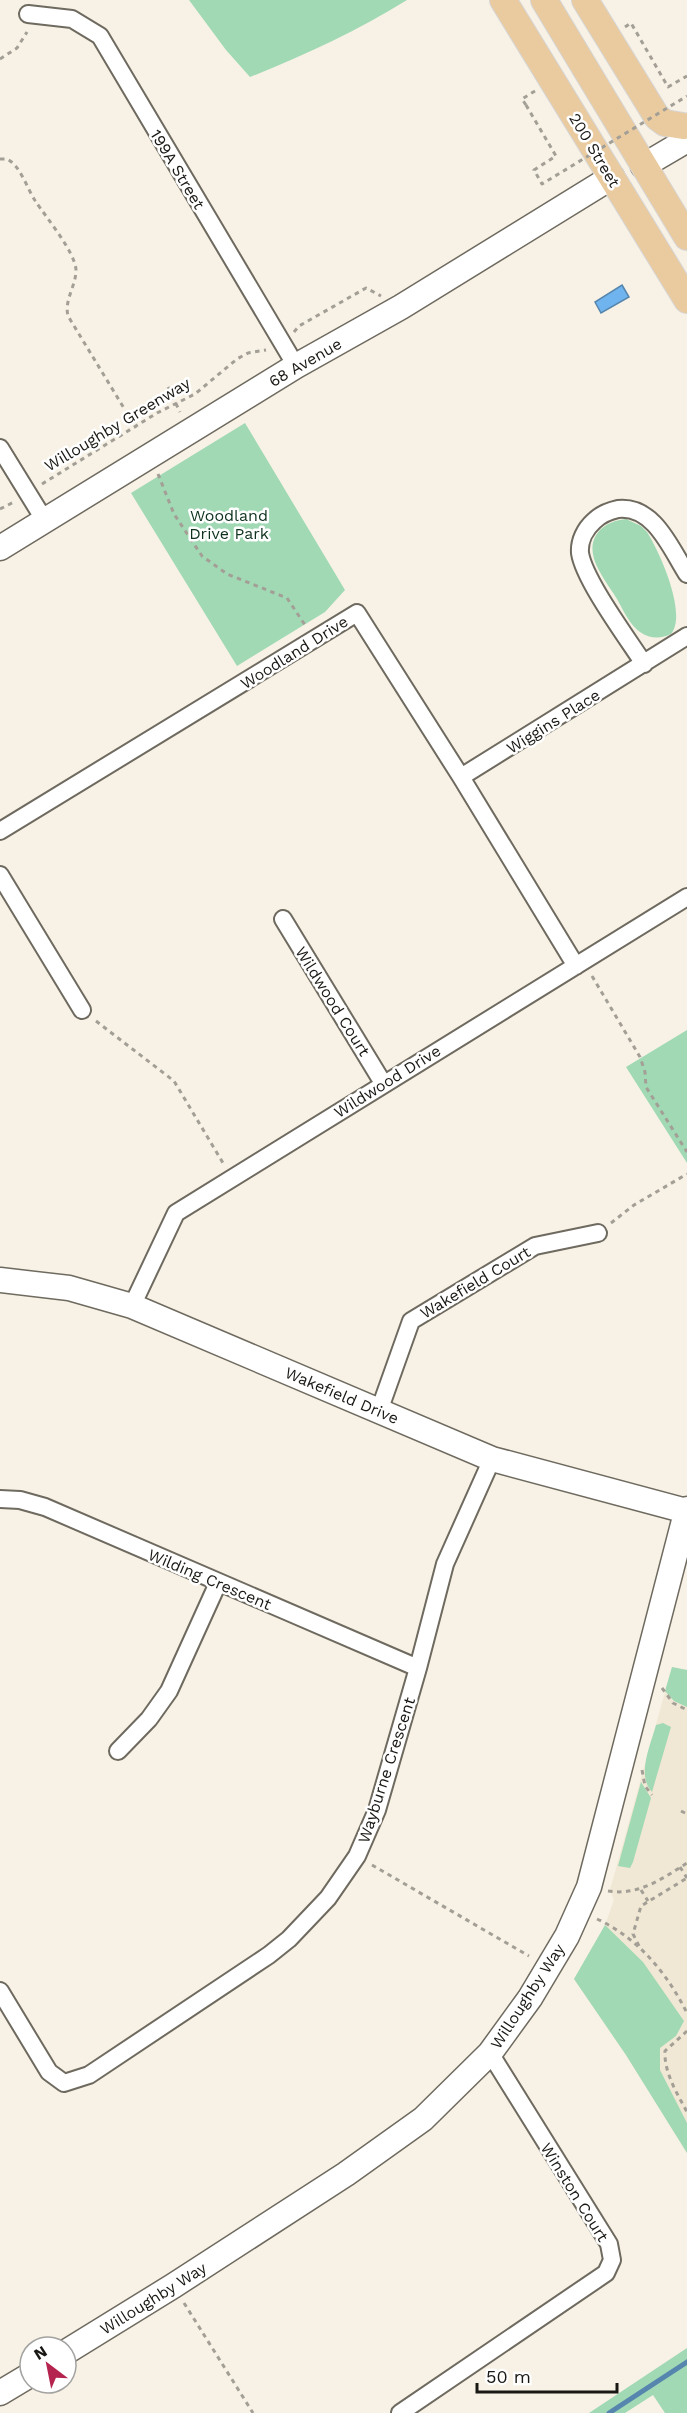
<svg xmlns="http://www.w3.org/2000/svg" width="687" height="2413" font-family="'Work Sans',sans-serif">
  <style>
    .built { fill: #f0e8d4 }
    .green { fill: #a0d9b4 }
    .water { fill: #6fb4ef; stroke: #5685ad; stroke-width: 1.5 }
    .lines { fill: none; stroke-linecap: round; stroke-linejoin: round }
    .stream { stroke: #5685ad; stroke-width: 5 }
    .street-casing { stroke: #6f6a5f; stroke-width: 20 }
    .secondary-casing { stroke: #6f6a5f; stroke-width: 27 }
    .primary-casing { stroke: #d6d5d5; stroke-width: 28 }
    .path { stroke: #a39f96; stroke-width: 3; stroke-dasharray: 4.5 4.5; stroke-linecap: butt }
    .street { stroke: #fff; stroke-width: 16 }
    .secondary { stroke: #fff; stroke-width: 24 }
    .primary { stroke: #eacba0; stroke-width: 26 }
    .path-bridge { stroke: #a39f96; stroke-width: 3; stroke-dasharray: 4.5 4.5; stroke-linecap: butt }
    .labels { text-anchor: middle; stroke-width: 5; stroke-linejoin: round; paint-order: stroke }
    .street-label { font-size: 16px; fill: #1a1814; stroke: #fff }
    .park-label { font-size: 16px; fill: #0d311d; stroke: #fff }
  </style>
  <rect width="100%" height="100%" fill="#f7f2e5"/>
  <path class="built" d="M672,1667l15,3v483l-61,-98 -52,-76 31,-54 9,-25 -4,-10z"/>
  <path class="green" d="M189,0h218c-50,31 -102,55 -157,77l-24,-27z
    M245,423l100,167 -20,22 -88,54 -106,-173z
    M626,519l15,7 6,6c15,24 40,83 24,102 -10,5 -21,5 -31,-2 -10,-7 -17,-22 -23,-33 -12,-20 -38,-48 -16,-70 7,-6 15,-9 25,-10z
    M687,1030v133l-61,-96z
    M672,1667l15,3v37l-13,-6 -9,-10z
    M663,1723l8,4 -19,65c-16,-17 -1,-48 4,-67z
    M641,1782l10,16 -18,64 -3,6 -12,-2z
    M605,1925l38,37 41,59 -8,15 -16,12v22l27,53v30l-61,-98 -52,-76z
    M687,2348v65h-22l-12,-18 -28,18h-36z"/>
  <path class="water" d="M622,285l7,12 -28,16 -6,-11z"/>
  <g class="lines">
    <path class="stream" d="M609,2413l78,-51"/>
    <defs>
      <path id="street" d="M28,14l44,5 28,17 196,330
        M0,448l45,73
        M644,664c-16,-25 -60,-84 -64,-111 -1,-12 5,-24 14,-32 7,-7 15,-10 24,-12 36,-4 53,40 69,65
        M461,777l226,-141
        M0,831l357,-218 104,164 115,189
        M0,875l82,135
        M283,919l100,164
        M132,1306l44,-93 511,-316
        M379,1411l32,-90 124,-75 63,-13
        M0,1499l20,1 25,7 373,161
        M118,1751l31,-32 20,-28 49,-108
        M0,1991l49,81 15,11 25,-8 180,-120 20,-16 39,-41 29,-42 20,-46 41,-142 27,-104 47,-105
        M400,2413l206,-140 6,-13 -3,-16 -119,-191"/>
      <path id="secondary" d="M643,166l44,-26
        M0,548l296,-182 105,-59 211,-130
        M0,1280l69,8 63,18 360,153 194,52
        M66,2352l107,-66 173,-112 77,-55 67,-66 40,-55 37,-62 22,-49 98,-378
        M0,2393l30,-18"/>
      <path id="primary" d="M503,0l184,300
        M544,0l143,237
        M585,0l72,117 8,6 18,3"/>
    </defs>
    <use href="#street" class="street-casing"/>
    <use href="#secondary" class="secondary-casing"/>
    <use href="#primary" class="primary-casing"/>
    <path class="path" d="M625,27l6,-4 37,64 19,-11
      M0,59l17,-11 10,-16
      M526,105l-4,-6 13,-8
      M0,159h7c14,7 20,30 29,43 10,15 39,50 40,68 0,16 -12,30 -8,46l68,112
      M294,332l5,-6 67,-38 15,8
      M168,387l12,25
      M158,474l16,40 28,42 25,18 60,24 18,27
      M42,484l115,-71 38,-19 42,-35 11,-6 18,-3
      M0,509l14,-7
      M592,976l48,81 5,15 1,15 41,65
      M96,1021l78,60 49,82
      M611,1223l23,-18 53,-31
      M662,1688l11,15 14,7
      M642,1770l3,16 7,9
      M681,1811l6,3
      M372,1865l157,91
      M680,1867l7,11
      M641,1890l7,11
      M608,1891c30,5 54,-12 79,-28
      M597,1919c41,19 70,54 90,94
      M639,1946l-6,-12 8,-28 46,-28
      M687,2031l-22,20c-1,22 12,42 22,61
      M184,2303l69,110"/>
    <use href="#street" class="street"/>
    <use href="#secondary" class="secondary"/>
    <use href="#primary" class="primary"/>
    <path class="path-bridge" d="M526,105l30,51 -22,14 8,14 145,-88"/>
  </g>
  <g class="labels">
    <g class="street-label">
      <text transform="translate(595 150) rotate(59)" y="6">200 Street</text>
      <text transform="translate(178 169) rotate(59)" y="6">199A Street</text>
      <text transform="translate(305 362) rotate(-30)" y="6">68 Avenue</text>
      <text transform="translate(117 424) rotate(-31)" y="6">Willoughby Greenway</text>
      <text transform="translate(294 652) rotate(-32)" y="6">Woodland Drive</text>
      <text transform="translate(553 721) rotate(-32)" y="6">Wiggins Place</text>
      <text transform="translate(333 1001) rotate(58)" y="6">Wildwood Court</text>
      <text transform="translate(387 1081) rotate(-32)" y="6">Wildwood Drive</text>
      <text transform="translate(475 1282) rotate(-31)" y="6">Wakefield Court</text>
      <text transform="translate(342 1395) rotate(23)" y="6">Wakefield Drive</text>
      <text transform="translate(210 1579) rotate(23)" y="6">Wilding Crescent</text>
      <text transform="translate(386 1770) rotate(-72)" y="6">Wayburne Crescent</text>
      <text transform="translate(527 1996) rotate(-57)" y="6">Willoughby Way</text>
      <text transform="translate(575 2192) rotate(58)" y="6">Winston Court</text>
      <text transform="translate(153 2298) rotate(-32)" y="6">Willoughby Way</text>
    </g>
    <g class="park-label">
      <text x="229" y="521">Woodland<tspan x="229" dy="18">Drive Park</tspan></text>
    </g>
  </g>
  <g transform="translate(48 2365) rotate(328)"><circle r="28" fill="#ffffff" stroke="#a3a3a1" stroke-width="1.5"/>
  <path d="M0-4.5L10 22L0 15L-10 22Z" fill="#b5244f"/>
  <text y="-9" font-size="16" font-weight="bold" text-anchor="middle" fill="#1a1814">N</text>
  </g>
  <path d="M477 2383v9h140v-9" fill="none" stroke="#1a1814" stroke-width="3"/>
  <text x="486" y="2383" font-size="18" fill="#1a1814" stroke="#ffffff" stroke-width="4.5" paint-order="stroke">50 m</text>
</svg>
